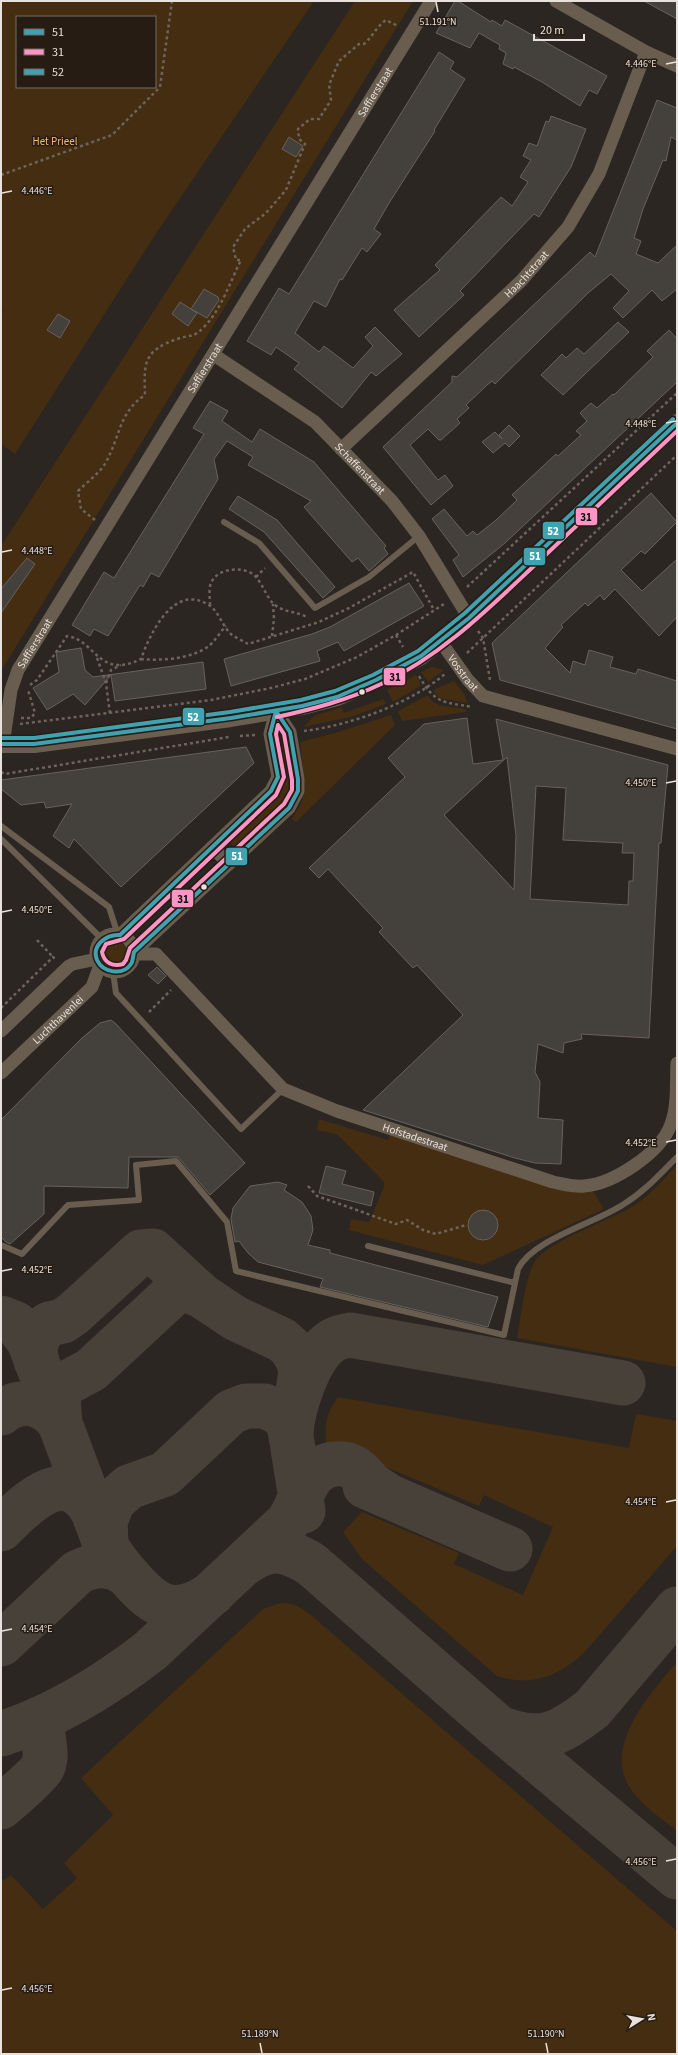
<svg xmlns="http://www.w3.org/2000/svg" width="678" height="2055" font-family="'Source Sans 3',sans-serif">
  <style>
    .green { fill: #452d11; fill-rule: evenodd }
    .lines { fill: none; stroke-linecap: round; stroke-linejoin: round }
    .taxiway { stroke: #47413a; stroke-width: 45 }
    .building { fill: #44403b; stroke: #67625e; fill-rule: evenodd }
    .path { stroke: #6d645b; stroke-width: 2.5; stroke-dasharray: 3 3; stroke-linecap: butt }
    .lane { stroke: #695d50; stroke-width: 6 }
    .street { stroke: #695d50; stroke-width: 13 }
    .secondary { stroke: #6c5e4f; stroke-width: 18 }
    .bus-1-casing { stroke: #261c13; stroke-width: 7 }
    .bus-2-casing { stroke: #261c13; stroke-width: 7 }
    .bus-3-casing { stroke: #261c13; stroke-width: 7 }
    .bus-1 { stroke: #40a2b0; stroke-width: 4 }
    .bus-2 { stroke: #fc95c5; stroke-width: 4 }
    .bus-3 { stroke: #40a2b0; stroke-width: 4 }
    .ticks { fill: none; stroke: #e9e2dc; stroke-width: 1.5 }
    .bus-dot { fill: #e9e2dc; stroke: #261c13; stroke-width: 1.5 }
    .labels { text-anchor: middle; stroke-width: 3; stroke-linejoin: round; paint-order: stroke }
    .street-label { font-size: 11px; fill: #e9e2dc; stroke: #261c13 }
    .park-label { font-size: 11px; fill: #f8b975; stroke: #261c13 }
    .ticks-label { font-size: 10px; text-anchor: middle; fill: #e9e2dc; stroke: #261c13; stroke-width: 3; stroke-linejoin: round; paint-order: stroke }
    .line-badge { stroke: #261c13; stroke-width: 1.5 }
    .badge-label { font-size: 11px; text-anchor: middle; font-weight: bold; fill: #fff }
    .pale-badge-label { font-size: 11px; text-anchor: middle; font-weight: bold; fill: #111 }
  </style>
  <rect width="100%" height="100%" fill="#2b2621"/>
  <path class="green" d="M1,1h313l-159,234 -140,219 -14,-10v-130l2,-4 -2,-9zM17,17h138v70h-138z
    M355,1h58l-412,670v-125z
    M432,667l12,3 -16,12 -7,-10z
    M416,675l4,7v4l-27,16 -6,-12z
    M454,681l11,14 2,8 -28,-5 -6,-8z
    M428,695l4,6 7,4 27,4v3l-64,9 -4,-10z
    M383,699l3,5 -36,13 -47,10 11,-11 28,-9 2,6z
    M391,715l4,10 -99,97 -4,-3 9,-15 4,-17 -5,-45 35,-9z
    M285,744c4,21 11,40 -2,58l-48,46 -7,-8 50,-48c12,-13 4,-31 2,-47z
    M105 953a11 11 0 1 1 22 0a11 11 0 1 1-22 0Z
    M319,1119l69,21 2,-5 203,56 11,18 -121,56 -134,-35 2,-11 18,3 15,-35v-5l-46,-47 -21,-5z
    M677,1165v202l-160,-29c4,-21 8,-61 18,-77 12,-19 78,-42 100,-56 16,-11 29,-26 42,-40z
    M338,1397l291,51 7,-34 41,7v125l-95,109c-27,22 -50,32 -85,21l-135,-117 -19,-27 19,-20 97,41 -5,11 69,31 30,-68 -69,-32 -5,11 -153,-64c-2,-18 1,-30 12,-45z
    M280,1603c14,0 21,4 32,13l365,315v123h-676v-172l10,-7 32,34 34,-31 -13,-15 49,-48 -32,-37 182,-169z
    M677,1662v169c-16,-13 -36,-26 -47,-43 -28,-42 22,-97 47,-126z"/>
  <g class="lines">
    <path class="taxiway" d="M1,1318l15,6 13,17 75,200c7,15 16,26 27,38 26,30 46,39 82,14
      M36,1361l-1,-15 6,-15 8,-7 14,-3 10,-7 68,-62 12,-1 49,45 33,22 47,22 9,8 7,12 3,11 -4,28
      M1,1413c20,-17 46,-10 59,11
      M60,1424l-2,-26 5,-13 28,-15 84,-78 13,-2 14,6
      M291,1434c1,-25 17,-74 37,-90 6,-6 14,-7 22,-9l273,48
      M365,1486l145,63
      M1,1529c25,-25 63,-66 91,-19
      M109,1552l-3,-10 -1,-20 8,-21 16,-14 36,-13 66,-62 15,-6h19l16,8 8,10 14,87
      M241,1566c27,-20 41,-19 70,-2l188,164 178,149
      M1,1644l77,-72c17,-8 33,-9 48,2
      M499,1728c42,16 59,7 93,-19l85,-100
      M1,1734c55,-18 104,-48 149,-83l137,-128c15,-19 17,-56 48,-59 8,-1 14,0 21,5 6,4 10,10 15,15 7,5 14,10 21,14
      M1,1807c10,-9 35,-29 41,-39 11,-20 -12,-40 14,-57"/>
  </g>
  <path class="building" d="M455,1h3l33,21 1,-2 10,6 3,-6 102,56 -10,18 -8,-4 -9,16 -38,-24 -28,-15 -1,2 -10,-5 3,-11 -7,-4 1,-4 -21,-12 -9,15 -34,-15z
    M644,1h33v18z
    M439,52l15,10 -4,7 15,10 -31,51 1,1 -46,72 -15,26 7,5 -14,18 -5,-4 -20,32 -2,-1 -14,28 -12,-6 -19,32 24,19 5,-6 29,22 20,-22 -8,-9 10,-10 27,27 -26,22 -5,-4 -29,36 -48,-39 5,-6 -23,-16 -5,8 -24,-14 32,-53 10,6z
    M657,100l20,8v32l-6,-3 -5,24 -3,-1 -20,49 -9,29 7,3 -5,13 22,9 19,-18v44l-15,12 -10,-11 -29,28 -10,-10 16,-17 -18,-17 -23,19 -93,91 -3,-3 -5,4 -21,20 3,3 -12,11 3,4 -19,17h-2l-11,-11 -18,16 28,35 7,-5 8,11 -22,19 -48,-58 69,-65v-6l5,1 133,-125 5,5z
    M551,116l35,13 -15,38 -32,50 -5,-3 -74,77 4,4 -45,42 -25,-27 46,-40 -5,-5 66,-68 11,9 16,-24 -8,-5 11,-17 -8,-4 6,-13 8,3 9,-25 3,1z
    M289,137l14,9 -7,11 -14,-8z
    M204,289l14,8 1,3 -12,18 -16,-9z
    M180,302l17,11 -9,13 -16,-12z
    M58,314l12,7 -10,17 -13,-8z
    M618,322l11,10 -66,63 -22,-20 21,-21 4,4 11,-10 7,6z
    M669,330l8,9v43l-172,161 -42,34 -10,-17 6,-5 -27,-36 12,-10 23,27 6,-5 4,4 18,-14 22,-21 -5,-5 44,-41 2,2 23,-21 -5,-4 11,-10 -7,-8 11,-10 6,5 16,-14 1,1 39,-38 -6,-6z
    M210,401l18,10 -6,10 30,21 8,-13 54,33 72,84 -2,2 4,6 -19,17 -11,-13 -6,4 -48,-55 7,-6 -63,-36 5,-8 -26,-16 -13,18 4,20 -59,98 -8,-4 -8,14 -3,-2 -32,51 -14,-7 -4,7 -18,-11 32,-53 10,6 90,-144 -11,-6z
    M509,425l11,11 -11,11 -4,-4 -12,10 -11,-11 13,-10 7,7 -3,-4z
    M651,493l26,29 -32,32 -4,-3 -20,19 21,21 35,-32v58l-18,19 -44,-47 -11,11 -4,-5 -12,11 -3,-3 -24,22 2,2 -18,21 25,25 3,-12 12,4 4,-15 24,7 -3,10 26,7 2,-5 39,12v48l-177,-49 -8,-37z
    M238,496l39,24 58,67 -12,11 -59,-66 -35,-23z
    M27,558l8,6 -34,49v-24z
    M409,583l15,23 -80,45 -6,-9 -21,9 3,10 -89,25 -7,-27 88,-25 18,-7z
    M81,648l4,22 8,7 110,-15 3,27 -91,12 -4,-26 -26,30 -12,-11 -26,16 -14,-22 26,-16 -3,-20z
    M467,718l6,46 30,-4 -7,-41 172,46 -7,78h-2l-10,195 -68,-4 1,5 -18,4 -1,10 -25,-9 -3,28 5,10 -2,36 25,2 -2,44 -26,-1 -20,-5 -152,-48 100,-95 -46,-50 -4,3 -34,-36 4,-4 -55,-59 -9,9 -10,-10 96,-91 -17,-19 36,-34zM507,757l9,79 -2,54 -70,-75zM536,786l30,2 -3,52 60,3 -1,10h12l-1,28h-4l-1,24 -98,-6z
    M246,747l8,16 -133,124 -47,-48 -5,9 -16,-12 19,-32 -26,4 -2,-6 -23,3 -20,-16v-9z
    M157,967l9,9 -8,8 -10,-9z
    M111,1020l5,4 129,139 -35,32 -32,-38h-49l-1,31 -84,-2v28l-34,30 -4,-2 -5,-5v-117l81,-82 18,-15z
    M326,1166l20,5 -4,13 32,8 -3,14 -52,-13z
    M278,1182l9,3 -3,5 18,12 9,14 2,14 -5,15 22,5v3l168,44 -10,30 -168,-40 3,-8 -65,-17 -10,-9 -9,-12 -4,1 -4,-23 2,-11 17,-22z
    M468 1225a15 15 0 1 1 30 0a15 15 0 1 1-30 0Z"/>
  <g class="lines">
    <path class="path" d="M1,175l111,-40 48,-48 12,-86
      M95,520l-14,-11 -3,-18c9,-9 22,-18 28,-29 14,-25 13,-50 39,-67 -1,-32 -2,-44 32,-56 14,-5 15,0 27,-12 17,-17 26,-45 37,-67h-5l-3,-13 12,-18 21,-16 20,-23 19,-46 -6,-5 -1,-10 12,-10h9l12,-19 -2,-15 10,-24 20,-17h5c9,-8 13,-18 22,-24l12,6
      M256,577l9,-9
      M467,587l210,-194
      M210,605c0,-7 -2,-18 2,-24 7,-13 31,-15 42,-6 9,8 12,23 21,30 10,8 21,6 32,12
      M478,631l5,7 7,42
      M396,635l7,12
      M272,636l2,-17 -1,-15
      M467,653l210,-198
      M97,658l9,25 4,31
      M141,659c21,2 50,0 68,-13 6,-5 11,-14 17,-20
      M419,676c16,28 24,26 54,31
      M106,683l5,-13 10,-5
      M30,685l7,-5 30,-44c29,4 31,44 74,23 9,-25 32,-75 66,-55 12,6 15,23 25,31 5,3 11,6 16,9l71,-22 30,-14 64,-36 21,38
      M21,718h10l4,-5 -7,-23
      M20,724l191,-24 60,-12 34,-9 52,-22 39,-22 48,-31
      M304,731c47,-6 106,-27 142,-58
      M240,736l15,-1
      M1,772l4,2 224,-37
      M37,940l16,17
      M1,1008l52,-51 3,3
      M149,1012l22,-22
      M308,1186l9,10 79,28 11,-4 16,10 13,4 30,-9"/>
    <path class="lane" d="M224,522l35,21 56,65 54,-31 50,-41
      M1,826l108,81 9,28
      M1,839l101,100
      M113,972l3,21 125,136 42,-40
      M1,1245l21,9 46,-49 71,-5 -3,-35 40,-4 51,61 9,49 268,64 14,-66c15,-30 78,-46 106,-65 21,-13 36,-30 53,-47
      M368,1246l147,37"/>
    <g class="street">
      <path d="M556,1l90,51 31,14"/>
      <path id="s1" d="M214,355l101,67 77,79 27,35 50,82"/>
      <path id="s2" d="M341,449l180,-168 47,-54 31,-53 47,-122"/>
      <path id="s3" d="M441,642l27,38 15,16 194,53"/>
      <path id="s4" d="M3,745l8,-55 7,-20 413,-669"/>
      <path d="M212,847l17,17"/>
      <circle cx="115" cy="953" r="19"/>
      <path d="M120,935l151,-144 7,-14 -8,-43 6,-23"/>
      <path d="M134,952l155,-144 9,-17v-12l-8,-47 -14,-21"/>
      <path id="s5" d="M134,954h22l127,135 54,22 216,71c10,2 21,5 31,4 29,-2 77,-33 87,-62 7,-18 5,-42 6,-61"/>
      <path d="M1,1031l68,-65 4,-2 24,-5"/>
      <path id="s6" d="M1,1073l91,-86 8,-22"/>
    </g>
    <path class="secondary" d="M1,744h33l197,-26 71,-12 35,-9 39,-17 45,-24 48,-38 208,-195"/>
    <defs>
      <path id="bus-1" d="M276,711l14,21 8,47v12l-9,17 -155,144c-1,4 -1,9 -3,12 -8,12 -28,9 -34,-4 -6,-15 10,-26 23,-25l151,-144 7,-14 -8,-43z
        M1,744h33l197,-26 71,-12 35,-9 39,-17 45,-24 48,-38 208,-195"/>
      <path id="bus-2" d="M277,717c36,-8 71,-17 104,-33 60,-28 107,-75 155,-120 47,-44 94,-89 141,-133
        M278,725l6,9 8,46v10l-8,14 -154,144 -4,12 -3,4c-10,3 -19,-1 -21,-12l4,-8 18,-5 152,-144 8,-18 -8,-43z"/>
      <path id="bus-3" d="M1,738h33l196,-26 71,-12 34,-9 38,-16 45,-24 47,-38 208,-194"/>
    </defs>
    <use href="#bus-1" class="bus-1-casing"/>
    <use href="#bus-2" class="bus-2-casing"/>
    <use href="#bus-3" class="bus-3-casing"/>
    <use href="#bus-1" class="bus-1"/>
    <use href="#bus-2" class="bus-2"/>
    <use href="#bus-3" class="bus-3"/>
  </g>
  <path class="ticks" d="M436,2l2,10M666,64l10,-2M2,193l10,-2M666,423l10,-2M2,552l10,-2M666,783l10,-2M2,912l10,-2M666,1142l10,-2M2,1271l10,-2M666,1502l10,-2M2,1631l10,-2M666,1861l10,-2M2,1990l10,-2M260,2043l2,10M546,2043l2,10"/>
  <g class="bus-dot">
    <circle cx="362" cy="692" r="3.5"/>
    <circle cx="204" cy="887" r="3.5"/>
  </g>
  <g class="labels">
    <g class="street-label">
      <text dy="4" stroke="none"><textPath href="#s4" startOffset="756">Saffierstraat</textPath></text>
      <text dy="4" stroke="none"><textPath href="#s2" startOffset="255">Haachtstraat</textPath></text>
      <text dy="4" stroke="none"><textPath href="#s4" startOffset="432">Saffierstraat</textPath></text>
      <text dy="4" stroke="none"><textPath href="#s1" startOffset="186">Schaffenstraat</textPath></text>
      <text dy="4" stroke="none"><textPath href="#s4" startOffset="108">Saffierstraat</textPath></text>
      <text dy="4" stroke="none"><textPath href="#s3" startOffset="38">Vosstraat</textPath></text>
      <text dy="4" stroke="none"><textPath href="#s6" startOffset="78">Luchthavenlei</textPath></text>
      <text dy="4" stroke="none"><textPath href="#s5" startOffset="348">Hofstadestraat</textPath></text>
    </g>
    <g class="park-label">
      <text x="55" y="145">Het Prieel</text>
    </g>
  </g>
  <g class="ticks-label">
    <text x="438" y="25">51.191°N</text>
    <text x="641" y="67">4.446°E</text>
    <text x="37" y="194">4.446°E</text>
    <text x="641" y="427">4.448°E</text>
    <text x="37" y="554">4.448°E</text>
    <text x="641" y="786">4.450°E</text>
    <text x="37" y="913">4.450°E</text>
    <text x="641" y="1146">4.452°E</text>
    <text x="37" y="1273">4.452°E</text>
    <text x="641" y="1505">4.454°E</text>
    <text x="37" y="1632">4.454°E</text>
    <text x="641" y="1865">4.456°E</text>
    <text x="37" y="1992">4.456°E</text>
    <text x="260" y="2037">51.189°N</text>
    <text x="546" y="2037">51.190°N</text>
  </g>
  <g class="line-badge">
    <rect x="575" y="507" width="23" height="19" rx="4" fill="#fc95c5"/>
    <rect x="542" y="521" width="23" height="19" rx="4" fill="#40a2b0"/>
    <rect x="523" y="547" width="23" height="19" rx="4" fill="#40a2b0"/>
    <rect x="383" y="667" width="23" height="19" rx="4" fill="#fc95c5"/>
    <rect x="182" y="707" width="23" height="19" rx="4" fill="#40a2b0"/>
    <rect x="225" y="847" width="23" height="19" rx="4" fill="#40a2b0"/>
    <rect x="171" y="889" width="23" height="19" rx="4" fill="#fc95c5"/>
  </g>
  <g class="badge-label">
    <text x="553" y="535">52</text>
    <text x="535" y="560">51</text>
    <text x="193" y="721">52</text>
    <text x="237" y="860">51</text>
  </g>
  <g class="pale-badge-label">
    <text x="586" y="521">31</text>
    <text x="395" y="681">31</text>
    <text x="183" y="903">31</text>
  </g>
  <rect width="678" height="2055" fill="none" stroke="#e9e2dc" stroke-width="4"/>
  <rect x="16" y="16" width="140" height="72" fill="#261c13" stroke="#746b63"/>
  <rect x="24" y="29" width="20" height="6" fill="#40a2b0" stroke="#746b63"/>
  <text x="52" y="36" font-size="12" fill="#e9e2dc">51</text>
  <rect x="24" y="49" width="20" height="6" fill="#fc95c5" stroke="#746b63"/>
  <text x="52" y="56" font-size="12" fill="#e9e2dc">31</text>
  <rect x="24" y="69" width="20" height="6" fill="#40a2b0" stroke="#746b63"/>
  <text x="52" y="76" font-size="12" fill="#e9e2dc">52</text>
  <g transform="translate(642 2019) rotate(79)" stroke="#261c13" stroke-width="3" paint-order="stroke">
  <path d="M0-3L7 15L0 10L-7 15Z" fill="#e9e2dc"/>
  <text y="-6" font-size="11" font-weight="bold" text-anchor="middle" fill="#e9e2dc">N</text>
  </g>
  <path d="M534 34v6h50v-6" fill="none" stroke="#e9e2dc" stroke-width="2"/>
  <text x="540" y="34" font-size="12" fill="#e9e2dc" stroke="#261c13" stroke-width="3" paint-order="stroke">20 m</text>
</svg>
